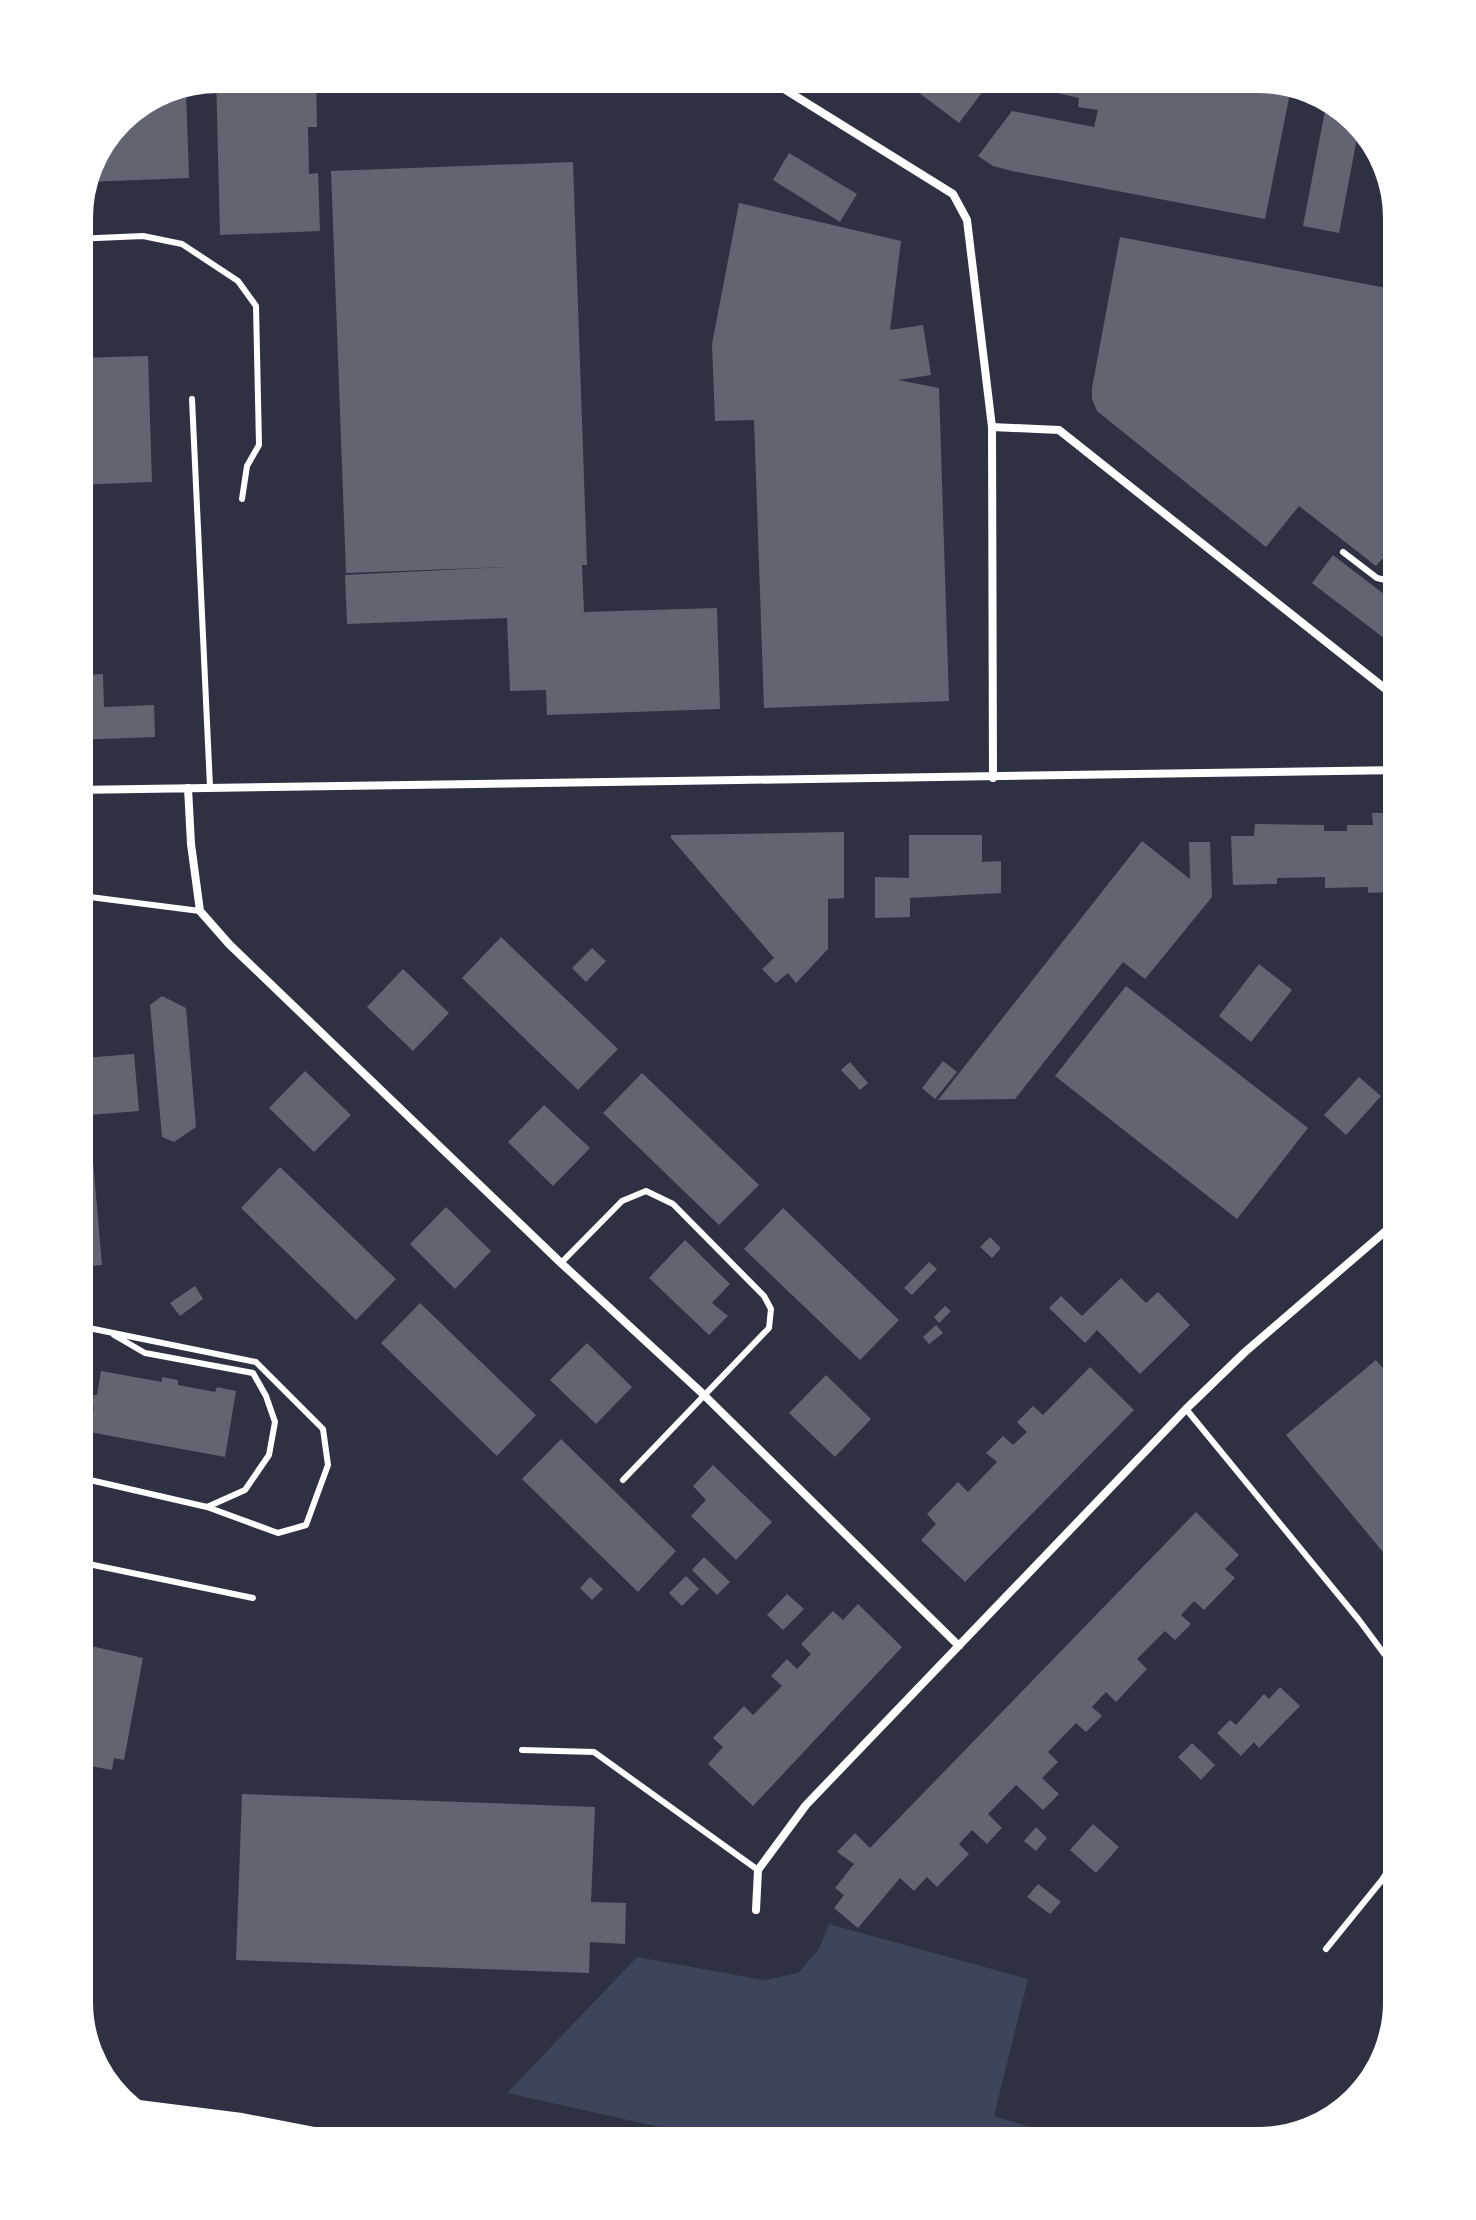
<svg xmlns="http://www.w3.org/2000/svg" width="1476" height="2220" font-family="'PT Sans Narrow',sans-serif">
  <style>
    .green { fill: #3c4559 }
    .building { fill: #626471 }
    .lines { fill: none; stroke-linecap: round; stroke-linejoin: round }
    .service { stroke: #fff; stroke-width: 6 }
    .minor { stroke: #fff; stroke-width: 8 }
    .motorway { stroke: #fff; stroke-width: 24 }
    .rim { fill: none; stroke: #fff; stroke-width: 10 }
  </style>
  <rect width="100%" height="100%" fill="#2d3142"/>
  <path class="green" d="M829,1924l199,55 -34,137 101,30h-350l-238,-53 130,-136 127,23 34,-7 21,-24z"/>
  <path class="building" d="M216,74h100l1,53h-9l1,47 9,-1 2,58 -100,4z
    M894,74h102l-37,49z
    M1040,74h227l25,9 -27,136 -253,-48 -19,-5 -15,-10 34,-45 82,16 4,-17 -20,-3 1,-9 -48,-11z
    M186,90l3,88 -103,4 31,-66 36,-24z
    M1328,95l10,3 22,24 -21,111 -36,-7z
    M789,153l68,41 -17,28 -67,-42z
    M573,162l14,403h-5l2,47 133,-4 3,101 -173,6 -1,-25 -36,1 -3,-73 -160,6 -2,-49 161,-8 -160,6 -15,-402z
    M739,203l162,38 -11,89 33,-5 8,50 -33,5 41,8 10,313 -185,7 -10,-288 -39,1 -3,-77z
    M1120,237l282,54v272l-20,-4 -6,7 -77,-60 -33,41 -169,-136 -5,-12v-11z
    M148,356l4,126 -78,3v-127z
    M1333,555l69,53v44l-90,-69z
    M103,674l1,33 50,-2 1,32 -81,3v-64z
    M1372,813h30v66l-15,1 1,12 -20,1v-6l-43,1v-11l-48,1v6l-44,1 -2,-49h23l1,-12 69,1v6h23v-6h26z
    M844,832v66l-16,1v50l-32,34 -8,-10 -12,10 -14,-14 12,-11 -103,-120v-3z
    M909,835h73v27l19,-1v32l-91,5v19l-35,1v-41l34,1z
    M1142,841l48,38 -1,-37h21l2,55 -67,82 -22,-17 -108,137 -77,1z
    M501,937l117,112 -40,41 -116,-112z
    M592,948l14,13 -20,21 -14,-14z
    M1402,954v25l-9,-4z
    M1259,964l33,26 -41,52 -32,-26z
    M403,969l46,44 -36,38 -46,-44z
    M74,986l4,2 6,70 50,-4 5,57 -50,4 13,150 -23,2 -5,-2z
    M1126,986l182,142 -71,91 -182,-143z
    M162,996l24,12 10,119 -22,15 -12,-5 -12,-132z
    M943,1061l14,11 -22,27 -13,-11z
    M850,1062l18,21 -8,7 -19,-20z
    M305,1071l46,44 -37,37 -45,-44z
    M642,1073l117,112 -40,40 -116,-112z
    M1359,1077l22,19 -35,39 -22,-20z
    M544,1105l46,43 -37,38 -45,-44z
    M280,1167l116,112 -40,41 -115,-112z
    M446,1207l45,44 -36,38 -45,-45z
    M783,1208l116,112 -39,40 -116,-111z
    M990,1237l11,11 -9,10 -12,-11z
    M685,1240l45,44 -18,19 16,13 -19,19 -60,-57z
    M929,1262l8,7 -25,26 -8,-7z
    M1121,1278l25,25 12,-11 32,33 -50,49 -43,-44 -12,13 -36,-35 12,-12 21,20z
    M195,1286l8,13 -23,17 -10,-13z
    M420,1303l116,112 -39,41 -116,-113z
    M945,1306l6,5 -12,12 -5,-6z
    M936,1325l7,8 -14,11 -6,-7z
    M587,1343l45,44 -36,37 -46,-44z
    M1376,1360l26,31v184l-116,-140z
    M1090,1367l44,43 -169,172 -44,-42 15,-16 -9,-10 31,-32 10,10 29,-30 -11,-9 17,-17 10,9 14,-13 -10,-10 16,-16 10,9z
    M101,1371l61,11v-5l16,3v5l37,7 2,-5 19,4 -11,66 -136,-25 5,-25 -3,-1 3,-11h3z
    M826,1375l45,44 -36,38 -46,-44z
    M561,1439l115,112 -38,41 -116,-113z
    M713,1465l59,57 -36,38 -45,-44 15,-16 -13,-14z
    M1196,1512l43,43 -14,14 10,9 -31,32 -10,-9 -13,14 10,9 -16,16 -10,-9 -28,28 10,10 -31,33 -10,-10 -14,15 10,9 -16,16 -10,-9 -28,29 10,10 -16,16 17,16 -16,16 -27,-25 -28,29 14,14 -15,16 -15,-14 -13,14 10,10 -32,33 -10,-10 -13,14 -14,-13 -42,50 -24,-20 10,-13 -9,-7 19,-24 -17,-12 18,-19 15,15z
    M704,1557l26,25 -13,13 -25,-25z
    M686,1576l13,13 -17,17 -13,-13z
    M590,1577l13,12 -11,11 -12,-12z
    M787,1594l17,15 -21,21 -16,-15z
    M858,1604l44,43 -149,159 -45,-42 15,-17 -10,-9 31,-32 9,9 29,-29 -11,-10 16,-17 10,10 14,-15 -10,-10 32,-33 10,9z
    M74,1642l69,16 -19,102 -10,-2 -2,12 -38,-7z
    M1280,1687l20,19 -41,42 -5,-6 -13,14 -24,-23 13,-13 6,5 28,-31 5,5z
    M1192,1743l23,22 -14,15 -23,-23z
    M242,1794l353,13 -4,95 35,1 -1,41 -35,-2 -1,31 -353,-13z
    M1093,1824l26,23 -23,26 -26,-23z
    M1036,1827l11,11 -11,13 -12,-10z
    M1038,1884l23,18 -11,12 -23,-17z
    M1380,2027l14,4 -12,43 -19,20z"/>
  <g class="lines">
    <path class="service" d="M74,239l69,-3 39,8 56,37 18,25 3,139 -12,21 -5,33
      M192,399l18,388
      M1343,552l34,26 25,6
      M74,895l126,16
      M561,1263l61,-62 24,-10 27,13 91,92 7,13 -2,19 -146,152
      M114,1335l31,18 108,20 13,23 9,26 -6,33 -24,35 -38,17
      M1186,1409l173,211 43,58
      M74,1469l16,11 117,27 71,26 28,-8 22,-60 -5,-36 -67,-67 -182,-37
      M74,1561l179,37
      M522,1750l72,2 164,118
      M1326,1949l56,-69 20,-31"/>
    <path class="minor" d="M760,74l193,120 14,26 25,207 1,351
      M992,427l67,3 343,272
      M188,788l3,56 9,67 29,33 332,319 142,131 256,252
      M74,790c443,-9 885,-11 1328,-20
      M756,1910l2,-40 48,-65 380,-396 59,-57 157,-135"/>
    <path class="motorway" d="M130,2111l111,14 109,21"/>
  </g>
  <path d="M0 0H1476V2220H0ZM218 88H1258A130 130 0 0 1 1388 218V2002A130 130 0 0 1 1258 2132H218A130 130 0 0 1 88 2002V218A130 130 0 0 1 218 88Z" fill="#fff" fill-rule="evenodd"/>
  <path class="rim" d="M218 88H1258A130 130 0 0 1 1388 218V2002A130 130 0 0 1 1258 2132H218A130 130 0 0 1 88 2002V218A130 130 0 0 1 218 88Z"/>
</svg>
